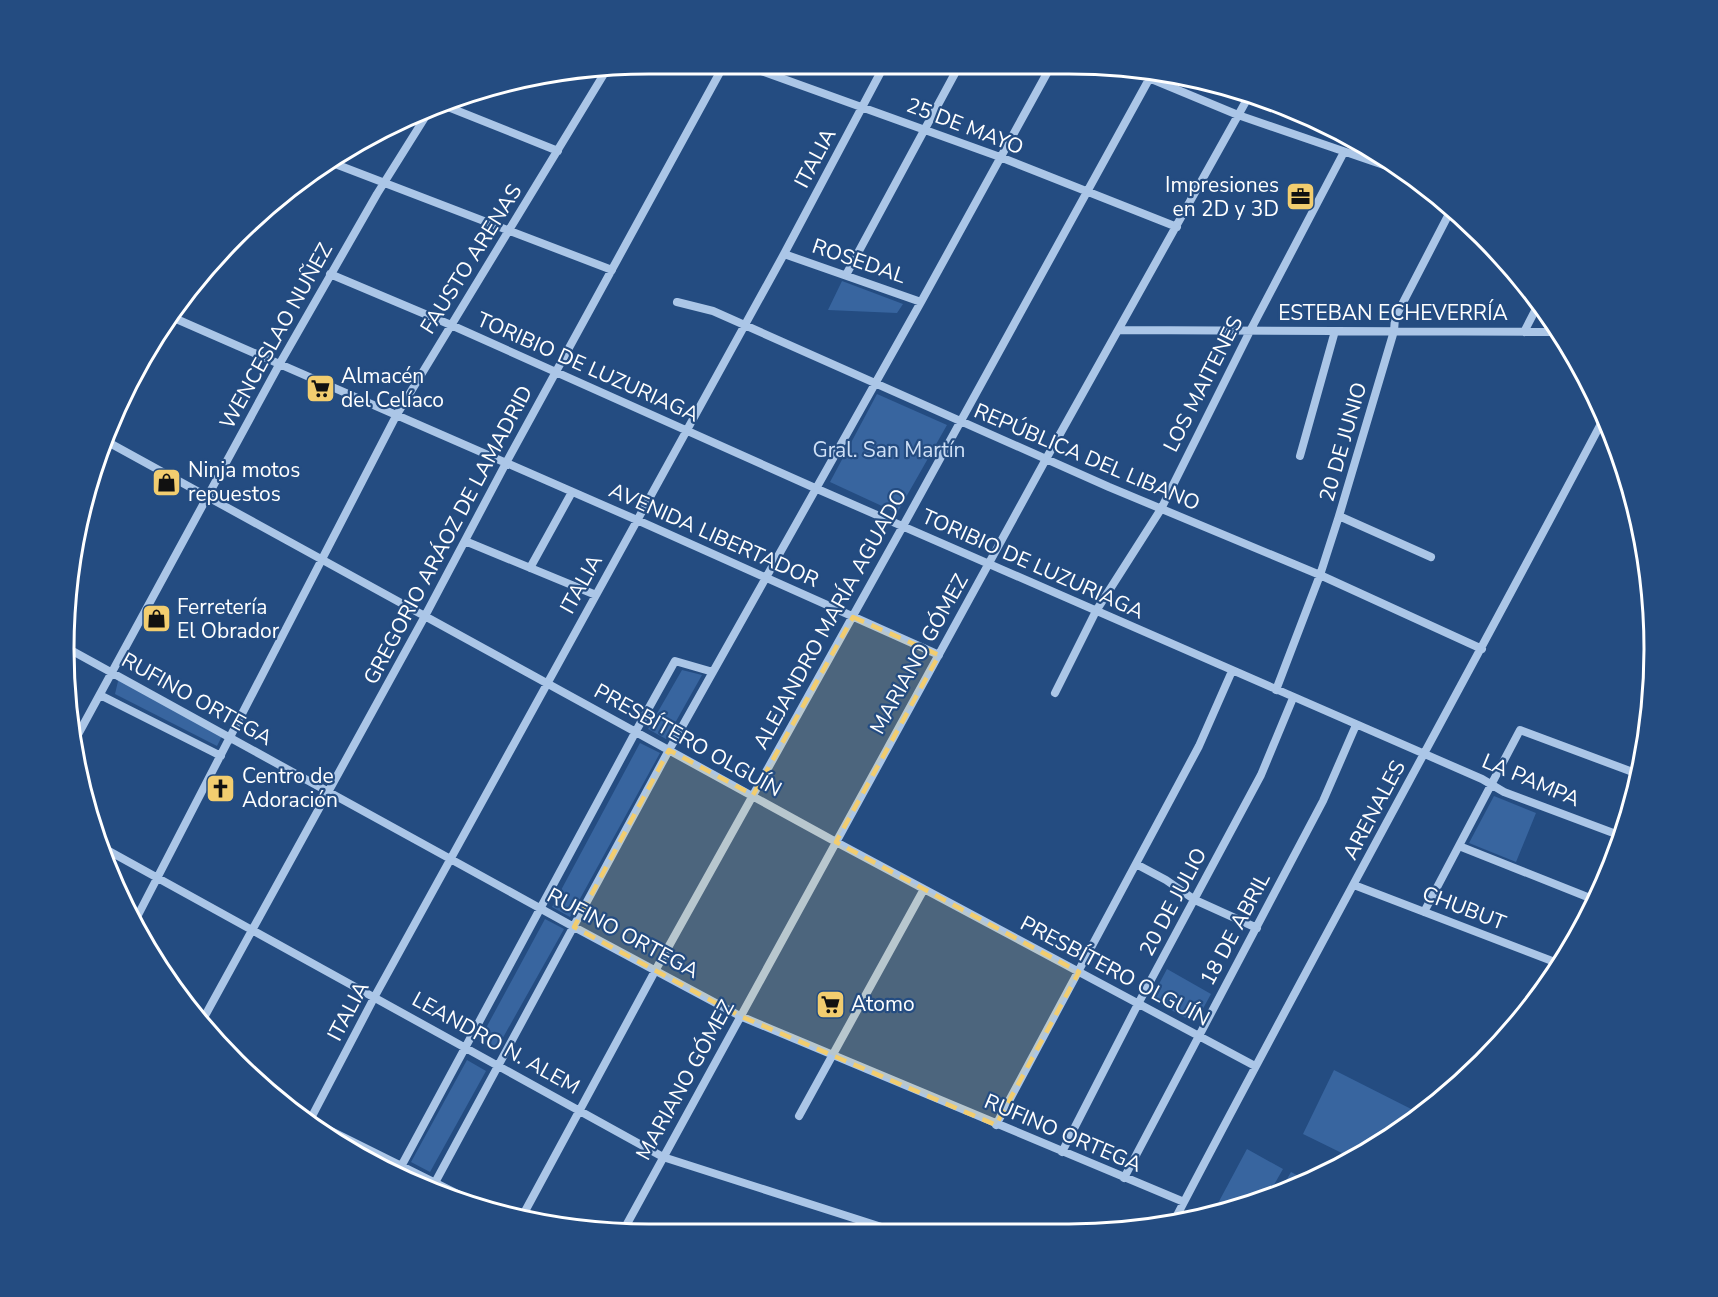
<svg xmlns="http://www.w3.org/2000/svg" width="1718" height="1297" font-family="'Nunito Sans',sans-serif">
  <style>
    .green { fill: #38659f }
    .lines { fill: none; stroke-linecap: round; stroke-linejoin: round }
    .minor { stroke: #abc6e7; stroke-width: 8 }
    .marked { fill: #f2cd6f; fill-opacity: 0.2; stroke: #f2cd6f; stroke-width: 4.5; stroke-dasharray: 12 8; stroke-linejoin: round }
    .labels { text-anchor: middle; stroke-width: 4.5; stroke-linejoin: round; paint-order: stroke }
    .street-label { font-size: 21px; fill: #fff; stroke: #244c81 }
    .poi-label { font-size: 21px; fill: #fff; stroke: #244c81; text-anchor: start }
    .park-label { font-size: 21px; fill: #cfe0f6; stroke: #244c81 }
    .rim { fill: none; stroke: #fff; stroke-width: 3 }
  </style>
  <rect width="100%" height="100%" fill="#244c81"/>
  <path class="green" d="M842,281l61,23 -6,9 -69,-3z
    M877,394l70,31 -50,88 -67,-31z
    M682,670l20,5 -36,64 -18,-10z
    M119,677l103,59 -5,10 -102,-52z
    M640,743l20,10 -90,164 -18,-10z
    M1494,796l42,17 -20,49 -47,-19z
    M545,919l19,10 -68,121 -17,-9z
    M1167,969l44,25 -16,29 -44,-24z
    M467,1060l19,11 -56,101 -19,-10z
    M1334,1070l89,45 -73,42 -47,-23z
    M1247,1149l36,20 -16,28 -47,12 -4,-2z
    M1291,1172l17,9 -15,9 -14,3z"/>
  <g class="lines">
    <path class="minor" d="M739,63l261,94 177,70
      M1120,66l118,49 172,59
      M443,105l115,46
      M330,162l282,108
      M784,254l137,48
      M330,274l121,51 364,163 667,291 22,13 120,45
      M846,275l114,-211
      M677,302l36,9 396,176 211,88 162,74
      M174,318l463,202 302,135
      M1120,330l439,2
      M1524,332l16,-31
      M106,441l730,401 419,224
      M1300,456l35,-125
      M1339,516l92,41
      M465,541l131,54
      M530,568l42,-76
      M67,648l507,279 166,89 444,186
      M1276,690l44,-115 19,-59 55,-185 1,-13 57,-110
      M1055,693l41,-82 65,-102 89,-178 94,-179
      M100,695l121,61
      M75,740l204,-375 98,-171 52,-83
      M98,845l565,312 231,74
      M1459,846l136,54
      M1136,864l30,16 29,20 62,28
      M1354,885l206,79
      M1424,912l96,-182 118,44
      M137,917l259,-501 211,-347
      M201,1023l224,-407 81,-153 219,-400
      M799,1116l125,-227
      M303,1117l183,91
      M309,1122l66,-126 409,-742 101,-190
      M996,1125l203,-379 33,-75
      M1062,1152l76,-148 123,-229 32,-77
      M397,1174l239,-443 39,-70 38,11
      M1124,1178l199,-377 33,-76
      M431,1190l238,-440 252,-448 131,-238
      M523,1215l132,-244 248,-445 250,-454
      M1174,1221c141,-270 289,-536 431,-805
      M622,1233l424,-774 204,-365"/>
  </g>
  <path class="marked" d="M853,617l86,38 -103,187 243,130 -83,153 -256,-109 -166,-89 95,-177 84,45z"/>
  <defs>
    <symbol id="office-square" viewBox="-11 -11 22 22"><rect x="-9" y="-9" width="18" height="18" rx="4" fill="#f2cd6f" stroke="#244c81"/><path d="M-6-3h4V-5.5h4V-3h4V5H-6ZM-1-4.5V-3h2v-1.5ZM-6 0V1H6V0Z" fill="#111"/></symbol>
    <symbol id="supermarket-square" viewBox="-11 -11 22 22"><rect x="-9" y="-9" width="18" height="18" rx="4" fill="#f2cd6f" stroke="#244c81"/><path d="M-6-5.5h2.5l.6 2H6L4.5 2H-2.5L-4.4-4H-6ZM-1.5 3.2a1.3 1.3 0 1 0 .1 0ZM3 3.2a1.3 1.3 0 1 0 .1 0Z" fill="#111"/></symbol>
    <symbol id="shop-square" viewBox="-11 -11 22 22"><rect x="-9" y="-9" width="18" height="18" rx="4" fill="#f2cd6f" stroke="#244c81"/><path d="M-5-2.5h2.3a2.7 3.5 0 0 1 5.4 0H5L5.5 6h-11ZM-1.5-2.5h3a1.5 2.3 0 0 0-3 0Z" fill="#111"/></symbol>
    <symbol id="church-square" viewBox="-11 -11 22 22"><rect x="-9" y="-9" width="18" height="18" rx="4" fill="#f2cd6f" stroke="#244c81"/><path d="M-1.2-6h2.4v3.5h3.3v2.4h-3.3V6h-2.4V-.1h-3.3v-2.4h3.3Z" fill="#111"/></symbol>
  </defs>
  <g fill-rule="evenodd">
    <use href="#office-square" x="1284" y="180" width="33" height="33"/>
    <use href="#supermarket-square" x="304" y="372" width="33" height="33"/>
    <use href="#shop-square" x="150" y="466" width="33" height="33"/>
    <use href="#shop-square" x="140" y="602" width="33" height="33"/>
    <use href="#church-square" x="204" y="772" width="33" height="33"/>
    <use href="#supermarket-square" x="814" y="988" width="33" height="33"/>
  </g>
  <g class="labels">
    <g class="street-label">
      <text transform="translate(965 126) rotate(21)" y="7">25 DE MAYO</text>
      <text transform="translate(815 158) rotate(-62)" y="7">ITALIA</text>
      <text transform="translate(471 259) rotate(-58)" y="7">FAUSTO ARENAS</text>
      <text transform="translate(859 261) rotate(19)" y="7">ROSEDAL</text>
      <text x="1393" y="320">ESTEBAN ECHEVERRÍA</text>
      <text transform="translate(276 336) rotate(-61)" y="7">WENCESLAO NUÑEZ</text>
      <text transform="translate(588 367) rotate(24)" y="7">TORIBIO DE LUZURIAGA</text>
      <text transform="translate(1203 384) rotate(-63)" y="7">LOS MAITENES</text>
      <text transform="translate(1343 442) rotate(-74)" y="7">20 DE JUNIO</text>
      <text transform="translate(1087 457) rotate(23)" y="7">REPÚBLICA DEL LIBANO</text>
      <text transform="translate(448 535) rotate(-62)" y="7">GREGORIO ARÁOZ DE LAMADRID</text>
      <text transform="translate(714 535) rotate(24)" y="7">AVENIDA LIBERTADOR</text>
      <text transform="translate(1033 564) rotate(24)" y="7">TORIBIO DE LUZURIAGA</text>
      <text transform="translate(581 584) rotate(-61)" y="7">ITALIA</text>
      <text transform="translate(830 619) rotate(-61)" y="7">ALEJANDRO MARÍA AGUADO</text>
      <text transform="translate(919 654) rotate(-61)" y="7">MARIANO GÓMEZ</text>
      <text transform="translate(197 699) rotate(29)" y="7">RUFINO ORTEGA</text>
      <text transform="translate(688 740) rotate(29)" y="7">PRESBÍTERO OLGUÍN</text>
      <text transform="translate(1531 780) rotate(23)" y="7">LA PAMPA</text>
      <text transform="translate(1374 810) rotate(-62)" y="7">ARENALES</text>
      <text transform="translate(1173 902) rotate(-62)" y="7">20 DE JULIO</text>
      <text transform="translate(1464 908) rotate(21)" y="7">CHUBUT</text>
      <text transform="translate(1235 929) rotate(-62)" y="7">18 DE ABRIL</text>
      <text transform="translate(623 933) rotate(28)" y="7">RUFINO ORTEGA</text>
      <text transform="translate(1115 971) rotate(28)" y="7">PRESBÍTERO OLGUÍN</text>
      <text transform="translate(348 1011) rotate(-62)" y="7">ITALIA</text>
      <text transform="translate(496 1043) rotate(29)" y="7">LEANDRO N. ALEM</text>
      <text transform="translate(685 1080) rotate(-61)" y="7">MARIANO GÓMEZ</text>
      <text transform="translate(1063 1133) rotate(23)" y="7">RUFINO ORTEGA</text>
    </g>
    <g class="poi-label">
      <text x="1279" y="192" text-anchor="end">Impresiones<tspan x="1279" dy="24">en 2D y 3D</tspan></text>
      <text x="341" y="383">Almacén<tspan x="341" dy="24">del Celíaco</tspan></text>
      <text x="188" y="477">Ninja motos<tspan x="188" dy="24">repuestos</tspan></text>
      <text x="177" y="614">Ferretería<tspan x="177" dy="24">El Obrador</tspan></text>
      <text x="242" y="783">Centro de<tspan x="242" dy="24">Adoración</tspan></text>
      <text x="851" y="1011">Atomo</text>
    </g>
    <g class="park-label">
      <text x="889" y="457">Gral. San Martín</text>
    </g>
  </g>
  <path d="M0 0H1718V1297H0ZM649 74H1069A575 575 0 0 1 1644 649V649A575 575 0 0 1 1069 1224H649A575 575 0 0 1 74 649V649A575 575 0 0 1 649 74Z" fill="#244c81" fill-rule="evenodd"/>
  <path class="rim" d="M649 74H1069A575 575 0 0 1 1644 649V649A575 575 0 0 1 1069 1224H649A575 575 0 0 1 74 649V649A575 575 0 0 1 649 74Z"/>
</svg>
